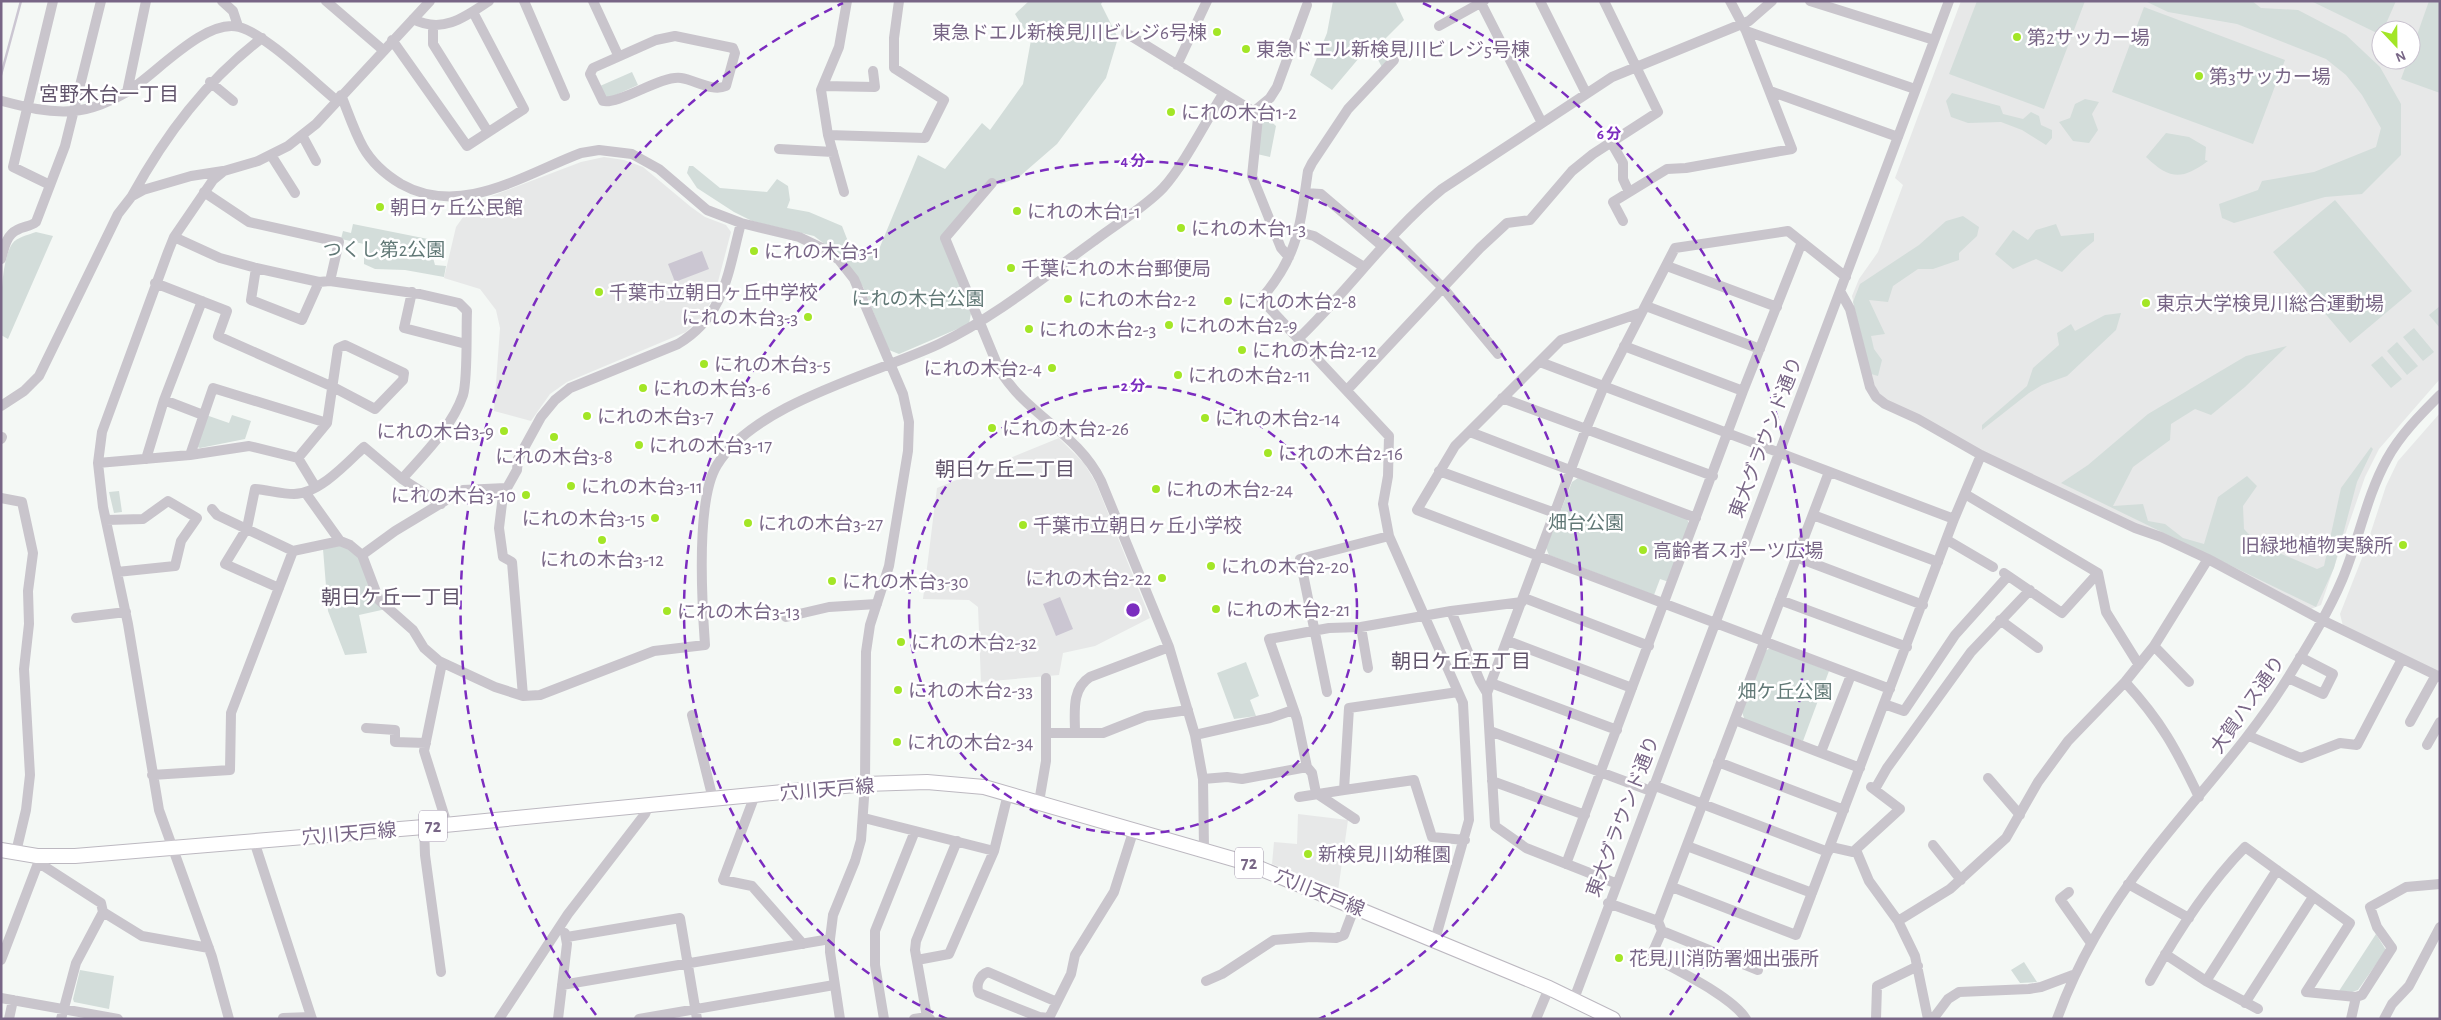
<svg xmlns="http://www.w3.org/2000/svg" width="2441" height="1020" font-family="'Alegreya Sans','Noto Sans JP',sans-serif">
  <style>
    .built { fill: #e7e8e8; fill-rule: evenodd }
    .green { fill: #d3ddda }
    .water { fill: #cbc6d2 }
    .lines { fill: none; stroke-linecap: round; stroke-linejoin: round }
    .stream { stroke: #cbc6d2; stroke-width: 2.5 }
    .major-casing { stroke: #bcb8c0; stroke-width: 16 }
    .minor { stroke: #c9c5cc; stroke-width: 10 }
    .major { stroke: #fff; stroke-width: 14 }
    .ring { fill: none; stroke: #7b2cbf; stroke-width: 2.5; stroke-dasharray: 9 6 }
    .poi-dot { fill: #a3e626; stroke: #fff; stroke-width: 2 }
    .labels { text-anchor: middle; stroke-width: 5; stroke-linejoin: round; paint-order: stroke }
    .shield { fill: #fff; stroke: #a094aa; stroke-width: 1 }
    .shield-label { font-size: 18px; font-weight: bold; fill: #786686 }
    .poi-label { font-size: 19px; fill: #786686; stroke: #fff; text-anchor: start }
    .park-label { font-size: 19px; fill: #617876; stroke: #fff }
    .street-label { font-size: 19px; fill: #786686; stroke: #fff }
    .neighbourhood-label { font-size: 20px; fill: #61546b; stroke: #fff }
    .centre { fill: #7b2cbf; stroke: #fff; stroke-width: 2.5 }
    .ring-label { font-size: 15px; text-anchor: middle; font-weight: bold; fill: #7b2cbf; stroke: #fff; stroke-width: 5; stroke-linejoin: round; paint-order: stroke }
  </style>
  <rect width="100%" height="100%" fill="#f4f8f5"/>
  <path class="built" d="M1961,1h479v378l-61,70 -14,28 -44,128 -10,4 -292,-138 -134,-72 -8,-8 -8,-20 -17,-75 7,-17 19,-27 25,-67 -8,-7zM2381,30h30v30h-30z
    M604,157l20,3 19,7 48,40 14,10 21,8 5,7 -17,65 -12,19 -16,16 -119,50 -17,12 -19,27 -37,-10 6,-83 -4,-18 -16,-21 -36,-11 12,-51 17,-24 108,-41z
    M2440,413v261l-97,-48 -3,-12 24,-61 22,-67 12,-25z
    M1059,438l25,25 12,20 54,135 -55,28 -32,7 -4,22 -78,7 -3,-75 -9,-7 -46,-1 14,-111z
    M1298,814l50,6 -10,71 -66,-27 2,-22 23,2z"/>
  <path class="green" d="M1029,1h74l-2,3 17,34 -12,40 -49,66 -38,33 -18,7 -9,-1 -51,56 30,74 -2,11 -70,30 -10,-4 -26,-63 -21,-30 -28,-21 -62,-15 -18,-9 -37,-24 -10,-15 2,-7h4l27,22 47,4 10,-13 11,7 2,14 -3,8 22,4 33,14 7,18 28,10 41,-99 27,14 37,-46 8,7 33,-46 8,-44 -16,-26z
    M1333,1h62l9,19 -20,20 14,14 -15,15 -13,-24 -38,45 -22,-15 17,-42z
    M1977,1h108l-41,108 -95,-35z
    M2145,1h107l9,7 37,2 48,25 34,32 21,37v51l-39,39 -37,3 -91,26 -12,-5 -3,-14 39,-14 4,-9 52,-9 62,-25 5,-19 -19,-33 -16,-20 -20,-16 -89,-35 -69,-12z
    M2311,1h85l-15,34z
    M2429,1h11v92l-39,-14 7,-19h3v-8z
    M2144,7l141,53 -32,84 -141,-52z
    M632,72l6,13 -29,13 -4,-2 -5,-10z
    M1952,93l48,13 3,8 20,5 8,-7 8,4 2,9 11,5v8l-6,7 -24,-15 -21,-8 -33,1 -17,-6 -5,-16z
    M2085,99l14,3 -7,12 6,16 -9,13 -16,-2 -14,-19 11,-4 5,-14z
    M1263,114l13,12 -6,31 -13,-3z
    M2166,133l23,4 17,10 -1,13 3,1c-26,19 -38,19 -62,-4z
    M2335,200l77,91 -62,52 -77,-91z
    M1963,216l16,11 -2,9 -18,17v7l-26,9h-15l-25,17 -5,16 -19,-2 16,34 -14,2 3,13 8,11 -4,16 -7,-2 -18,-72 7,-18 59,-39 27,-24z
    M353,224l75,15 7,26 11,1 -2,11 -39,-7 -30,-1 -11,-5v-20l-23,-5 2,-8 8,2z
    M2056,224l5,12 33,-3v8l-12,10 -20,21 -26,-13 -23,10 -18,-15 18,-24 15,10 8,-10z
    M36,232l17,4 -45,103 -7,-4c0,-23 -1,-73 11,-91 5,-7 16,-9 24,-12z
    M2440,306v22l-11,-13z
    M2121,313l-5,17 -49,46 -25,9 -13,8 -47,37v-5l45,-39 6,-18 26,-23 -2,-12 14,-9 4,7 30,-16z
    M2414,328l20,24 -11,9 -20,-24z
    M2397,342l21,24 -11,9 -20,-24z
    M2287,346l-42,41 -34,28 -16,-6 -24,15 -1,16 -37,27 -20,39 30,-2 5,17 17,3 18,14 21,6 14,-47 29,-21 10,10 -14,20 1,23 14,15 59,25 7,-3 17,-78 30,-41 2,2 -16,33 -23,86 -18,39 -255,-124 27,-18 60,-51 98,-58z
    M2382,356l20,23 -11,9 -20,-23z
    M206,415l23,8 3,-8 19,6 -6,18 -45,9 -3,-1z
    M1578,478l109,41 3,7 -21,56 -9,-3 -6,16 -105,-40 -3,-7 26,-66z
    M119,491l3,21 -8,1 -5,-21z
    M341,544l18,12 27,53 -27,6 8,38 -22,2 -17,-44 -5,-62z
    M1771,648l58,23 -26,70 -58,-20 -3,-9 22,-61z
    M1246,662l13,34 -9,4 6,16 -22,3 -17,-46z
    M2376,934l10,16 -28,40 -6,2 -13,-1z
    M2024,962l13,20 -17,1 -9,-13z
    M80,970l34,6 -5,33 -35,-7 -1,-3z"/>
  <path class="water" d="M702,251l7,18 -34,13 -7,-18z
    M1060,597l13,32 -17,7 -13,-32z"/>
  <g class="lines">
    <path class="stream" d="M1,75l20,-74"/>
    <defs>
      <path id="major" d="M1,850l36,6h38l349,-29 441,-43 62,-2 57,5 263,76 302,125 64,31"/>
    </defs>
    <use href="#major" class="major-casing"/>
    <path class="minor" d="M222,1l11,10 5,15
      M326,1l57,49
      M524,1l41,95
      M593,1l25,54
      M1480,1l62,122
      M1540,1l46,92
      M1810,1l124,39
      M413,19c29,15 51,-1 76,-18
      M433,25v19l55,88
      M1439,26l45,-25
      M1746,31l169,58
      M1126,33l122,75 10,10 -6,58 29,72 8,9
      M675,36l58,12 2,5 -9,33c-14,6 -31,-6 -45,-8 -20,-3 -62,27 -78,23l-13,-27 3,-6 63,-28z
      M392,40l75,106 57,-37 -51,-97
      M1394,60l-46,49 -36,54 -4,8c-8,54 -9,84 -47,128l128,137 -1,40 -5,28 6,32 74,167 6,117 -34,120
      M1177,65l30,-64
      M210,82l23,19
      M823,86l52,1 -2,-16
      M1770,91l128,46
      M127,92l19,-91
      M341,95c7,17 13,36 22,52 9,16 23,28 38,37 60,34 124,-10 180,-31l18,-3 33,4 27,15 48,41 34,13 58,14 23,11 17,12 15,19 49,115 6,28 -1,29 -19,115 -19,59 -4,27 -1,132 -4,56 -6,21 -22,54 -3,24v13l10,67
      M2,101c23,6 46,12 71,10 17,-1 39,-10 54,-19 28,-17 78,-74 112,-65 25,6 75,55 97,73
      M1253,112l17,-14 7,-11 30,-82
      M302,135l14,26
      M828,135l97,3 19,-38 -50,-32v-30l5,-37
      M1611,142l12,21v16l6,13
      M779,149l54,3
      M271,155l24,38
      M992,183l-47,55 54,131c28,47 78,63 102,112l68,166 26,88 8,44 1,70
      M50,185l-37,-18 40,-166
      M204,192l45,30 90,20 -9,39
      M844,192l-16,-57 -7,-45 18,-43 8,-46
      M1305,193l16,1 61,52
      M132,196c34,-62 74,-115 130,-158
      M1623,221l-10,-19 54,-33 19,-1 106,-19 -46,-118 -16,-30
      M1299,232l15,4 50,31
      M174,237l46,21 36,10 63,14 11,-1 90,13 39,9 8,8c-1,21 1,67 -4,84 -11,32 -39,59 -61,84
      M1392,237l52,52 54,65
      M1,259c3,-10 5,-24 16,-29 6,-4 13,-3 19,-8l29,-76 36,-145
      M1667,266l110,41
      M256,268l-5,32 51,20 17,-38
      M155,283l72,28 -9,25 115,51 42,22 28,-29 1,-7 -59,-28 -7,3 -11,75 -29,35
      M1840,291l10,18 20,78 6,10 9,7 33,15 63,36 154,73 26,9 47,22 114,61 118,57
      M412,292l-8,36 62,16
      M1646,306l114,43
      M1640,313l-79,27 -106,106 -38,64 473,179
      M1299,338c50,-48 89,-105 143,-149l170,-112 137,-56 23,-20
      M1624,346l119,45
      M1540,362l414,157
      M1347,390l133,-142 27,-25 23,-3 42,-49 21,-17 65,-42 -54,-111
      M1502,398l211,78
      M164,400l39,15
      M1,406l23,-15 15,-15 79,-162 14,-18 11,-6 48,-14 32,-5
      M1470,432l226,86
      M1,439l1,-2
      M190,455l23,-67 114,35
      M146,459l18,-59 38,-99
      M98,463l92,-8 59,-9 49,12 17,28
      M1439,471l116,42
      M305,492l35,49
      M1965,494l133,79 8,39 33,53
      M1,498l21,4 11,51 -5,38 1,33 -5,45 6,106 -4,35 -10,42
      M212,509l5,6 76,36 47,-10 10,4 12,10 17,45 34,30 11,18 15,13 56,26 28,9 17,-1 114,-44 51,-6c-3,-42 -9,-146 12,-180 38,-62 158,-91 222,-121 56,-27 105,-67 155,-103 22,-17 50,-33 69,-53 21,-23 43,-67 60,-94
      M1813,515l125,47
      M106,520l37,-1 25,-18 29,17 -16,23 -6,25 -58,6
      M1947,540l46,27
      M362,555l33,-24 68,-41 43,-2
      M1796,557l127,48
      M2004,573l58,40 36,-40
      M279,588l-54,-24 22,-36 8,-39c13,1 26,5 39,5 25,0 53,-31 70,-47l38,32 39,25
      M1524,598l125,48
      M1780,600l127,47
      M1451,611l29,70 7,12
      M786,617l43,-10 48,-3
      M76,618l50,-6
      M2000,620l38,28
      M1361,627l7,41
      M1508,641l124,47
      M2154,646l35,36
      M442,663l-18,88 23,73
      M2288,678l35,16 10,-20 -33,-17
      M2125,682c36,39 51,67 74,115
      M1491,683l126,47
      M1327,692l-27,-133 89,-23
      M1458,692l-109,16 -5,82 70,-10 18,57 33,3
      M523,696l-11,-134 -9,-5 -4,-29 4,-33 14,-25 1,-11 23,-42 14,-17 15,-12 108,-44c47,-28 50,-72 63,-121
      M1884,704l20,7 51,-76 53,-59
      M692,715l21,84
      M1735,720l125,48
      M2410,722l26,-47
      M366,728l29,2v12l31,1
      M1490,731l161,60
      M1046,733h57l43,-17 42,-6
      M1075,733c0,-20 -4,-44 15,-56l79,-30
      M1195,735l75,-17 23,-8
      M2249,736l52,22 39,-15 17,2 45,-86
      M2427,745l13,-23
      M1821,752l30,-77
      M1718,762l126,48
      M152,775l78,-5 1,-57 62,-162
      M1988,778l32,37
      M1203,779l24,-2 15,2 65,-12
      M1492,781l93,34
      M1653,785l175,67
      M1875,789l12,-21 84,-116 59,-62
      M755,795l-32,85 29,6 51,58
      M1299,797l45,-7
      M1039,802l7,-41v-83
      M864,818l130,33
      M1355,819l-39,-26 -4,-20 -5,-6 -10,-48 -28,-80 60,-11 32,-1 90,-16 71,-9
      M424,827l1,28 16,117
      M254,841l58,178
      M1933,845l28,35
      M1687,846l125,47
      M1831,847l22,5 47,-43 -29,-22
      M1856,850l13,31 29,40 17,35 13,63
      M39,863l62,40 2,9 39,24 67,12
      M1566,864l177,-473 59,-149
      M1615,883l-89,-35 -31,-22 -8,-133 99,-264 18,-43 71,-138 113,-17 58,46
      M2128,884l61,34
      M1672,887l124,48 158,-416 27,-64
      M2069,892l-9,7 31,44
      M1608,903l50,18
      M1898,921l52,-32 56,-51 32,-56 30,-41 57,-59 29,-36 54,-87
      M1662,931l96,39
      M567,937l113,-19 17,101
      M2165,954l41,27 52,28
      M1,960l39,-102
      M917,960l32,-6 45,-103 14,-57
      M1206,981l16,-7 52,-34 37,-3 25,1 8,-3 11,-29
      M2150,981c26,-47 56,-94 95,-134l105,76 -44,69 50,5
      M2206,981l71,-111
      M562,985l268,-46
      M1,998l117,21
      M1574,999l375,-998
      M1057,1002l-69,-30c-8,3 -13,13 -9,21l60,24 10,1 22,-44 4,-19 39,-63 20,-63
      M2245,1003l68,-106
      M927,1017l-12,-67 1,-9 41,-100
      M283,1018l28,-1
      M9,1019l4,-19
      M61,1019l15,-56 27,-51
      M229,1019l-17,-62 -53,-147 -31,-186 -25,-117 -5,-44 4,-31 66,-180 6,-15 39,-57 11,-9 34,-10 30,-15 28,-22 114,-123
      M499,1019l69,-105 77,-100 4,-9
      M558,1019l9,-75 -2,-11
      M639,1019l195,-34
      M884,1019l-9,-54v-34l40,-100
      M914,1019l13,-2 3,2
      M1536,1019l13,-31
      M1746,1019c-14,-23 -70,-49 -95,-63l11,-25 -4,-10 171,-449
      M1876,1019l1,-33 41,-20
      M1933,1019l15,-20 11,-7 70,-3 12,-2 32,-12
      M2057,1019c21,-59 53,-112 91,-161 47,-61 101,-116 141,-182 19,-31 39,-63 53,-96 17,-40 24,-83 45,-121 13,-24 33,-44 53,-64
      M2351,1019l5,-22 6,-2 30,-47 -15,-21 -7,-20 36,-20 34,-3
      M2384,1019l8,-15 17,-18 31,-59"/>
    <use href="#major" class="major"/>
  </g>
  <g class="ring">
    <circle cx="1133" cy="610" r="224"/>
    <path d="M947 1019A449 449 0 1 1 1319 1019"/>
    <path d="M596 1015A673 673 0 0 1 843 3M1423 3A673 673 0 0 1 1670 1015"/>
  </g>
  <g class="poi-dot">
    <circle cx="1217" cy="32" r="5"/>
    <circle cx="2017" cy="37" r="5"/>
    <circle cx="1246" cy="49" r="5"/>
    <circle cx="2199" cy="76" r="5"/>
    <circle cx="1171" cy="112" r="5"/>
    <circle cx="380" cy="207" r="5"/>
    <circle cx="1017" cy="211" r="5"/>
    <circle cx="1181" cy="228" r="5"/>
    <circle cx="754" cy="251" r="5"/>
    <circle cx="1011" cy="268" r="5"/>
    <circle cx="599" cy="292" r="5"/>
    <circle cx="1068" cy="299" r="5"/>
    <circle cx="1228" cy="301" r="5"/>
    <circle cx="2146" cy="303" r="5"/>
    <circle cx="808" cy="317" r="5"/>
    <circle cx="1169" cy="325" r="5"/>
    <circle cx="1029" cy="329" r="5"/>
    <circle cx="1242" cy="350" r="5"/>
    <circle cx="704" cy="364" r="5"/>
    <circle cx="1052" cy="368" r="5"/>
    <circle cx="1178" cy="375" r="5"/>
    <circle cx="643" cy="388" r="5"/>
    <circle cx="587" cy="416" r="5"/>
    <circle cx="1205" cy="418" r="5"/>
    <circle cx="992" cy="428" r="5"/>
    <circle cx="504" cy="431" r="5"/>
    <circle cx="554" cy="437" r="5"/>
    <circle cx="639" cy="445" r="5"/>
    <circle cx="1268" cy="453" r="5"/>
    <circle cx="571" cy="486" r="5"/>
    <circle cx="1156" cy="489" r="5"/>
    <circle cx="526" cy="495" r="5"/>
    <circle cx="655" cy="518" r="5"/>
    <circle cx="748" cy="523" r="5"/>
    <circle cx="1023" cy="525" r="5"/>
    <circle cx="602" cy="540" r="5"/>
    <circle cx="2403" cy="545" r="5"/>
    <circle cx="1643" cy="550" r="5"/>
    <circle cx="1211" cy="566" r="5"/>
    <circle cx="1162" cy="578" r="5"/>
    <circle cx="832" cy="581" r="5"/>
    <circle cx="1216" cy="609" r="5"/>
    <circle cx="667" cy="611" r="5"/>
    <circle cx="901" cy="642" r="5"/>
    <circle cx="898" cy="690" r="5"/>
    <circle cx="897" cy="742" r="5"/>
    <circle cx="1308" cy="854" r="5"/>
    <circle cx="1619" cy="958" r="5"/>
  </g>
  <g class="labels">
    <g class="shield">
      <rect x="419" y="810.5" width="28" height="31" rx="4"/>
      <rect x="1235" y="847.5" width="28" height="31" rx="4"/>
    </g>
    <g class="shield-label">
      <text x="433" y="832">72</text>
      <text x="1249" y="869">72</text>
    </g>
    <g class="poi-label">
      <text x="1207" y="39" text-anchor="end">東急ドエル新検見川ビレジ6号棟</text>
      <text x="2027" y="44">第2サッカー場</text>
      <text x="1256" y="56">東急ドエル新検見川ビレジ5号棟</text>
      <text x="2209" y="83">第3サッカー場</text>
      <text x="1181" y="119">にれの木台1-2</text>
      <text x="390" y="214">朝日ヶ丘公民館</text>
      <text x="1027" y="218">にれの木台1-1</text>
      <text x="1191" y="235">にれの木台1-3</text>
      <text x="764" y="258">にれの木台3-1</text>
      <text x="1021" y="275">千葉にれの木台郵便局</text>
      <text x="609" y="299">千葉市立朝日ヶ丘中学校</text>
      <text x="1078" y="306">にれの木台2-2</text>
      <text x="1238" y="308">にれの木台2-8</text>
      <text x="2156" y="310">東京大学検見川総合運動場</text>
      <text x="798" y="324" text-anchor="end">にれの木台3-3</text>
      <text x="1179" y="332">にれの木台2-9</text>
      <text x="1039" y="336">にれの木台2-3</text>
      <text x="1252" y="357">にれの木台2-12</text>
      <text x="714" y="371">にれの木台3-5</text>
      <text x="1042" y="375" text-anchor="end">にれの木台2-4</text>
      <text x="1188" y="382">にれの木台2-11</text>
      <text x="653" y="395">にれの木台3-6</text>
      <text x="597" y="423">にれの木台3-7</text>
      <text x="1215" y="425">にれの木台2-14</text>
      <text x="1002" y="435">にれの木台2-26</text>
      <text x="494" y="438" text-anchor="end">にれの木台3-9</text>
      <text x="649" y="452">にれの木台3-17</text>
      <text x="1278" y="460">にれの木台2-16</text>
      <text x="554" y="463" text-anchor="middle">にれの木台3-8</text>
      <text x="581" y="493">にれの木台3-11</text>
      <text x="1166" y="496">にれの木台2-24</text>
      <text x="516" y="502" text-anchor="end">にれの木台3-10</text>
      <text x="645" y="525" text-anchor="end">にれの木台3-15</text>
      <text x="758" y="530">にれの木台3-27</text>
      <text x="1033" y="532">千葉市立朝日ヶ丘小学校</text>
      <text x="2393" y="552" text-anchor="end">旧緑地植物実験所</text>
      <text x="1653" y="557">高齢者スポーツ広場</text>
      <text x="602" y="566" text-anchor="middle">にれの木台3-12</text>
      <text x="1221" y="573">にれの木台2-20</text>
      <text x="1152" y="585" text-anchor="end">にれの木台2-22</text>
      <text x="842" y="588">にれの木台3-30</text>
      <text x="1226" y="616">にれの木台2-21</text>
      <text x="677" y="618">にれの木台3-13</text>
      <text x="911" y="649">にれの木台2-32</text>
      <text x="908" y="697">にれの木台2-33</text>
      <text x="907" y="749">にれの木台2-34</text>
      <text x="1318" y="861">新検見川幼稚園</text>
      <text x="1629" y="965">花見川消防署畑出張所</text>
    </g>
    <g class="park-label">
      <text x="384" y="256">つくし第2公園</text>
      <text x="918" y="305">にれの木台公園</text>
      <text x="1586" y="529">畑台公園</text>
      <text x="1785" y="698">畑ケ丘公園</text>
    </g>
    <g class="street-label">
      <text transform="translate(1765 437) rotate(-69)" y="7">東大グラウンド通り</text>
      <text transform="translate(2247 704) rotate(-55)" y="7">大賀ハス通り</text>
      <text transform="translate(827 789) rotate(-5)" y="7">穴川天戸線</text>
      <text transform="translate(1622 816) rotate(-69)" y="7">東大グラウンド通り</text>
      <text transform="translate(349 833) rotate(-5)" y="7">穴川天戸線</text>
      <text transform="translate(1320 892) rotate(22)" y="7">穴川天戸線</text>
    </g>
    <g class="neighbourhood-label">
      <text x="109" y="101">宮野木台一丁目</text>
      <text x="1005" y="476">朝日ケ丘二丁目</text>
      <text x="391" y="604">朝日ケ丘一丁目</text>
      <text x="1461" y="668">朝日ケ丘五丁目</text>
    </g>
  </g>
  <circle cx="1133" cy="610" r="8" class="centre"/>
  <g class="ring-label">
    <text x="1609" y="139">6 分</text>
    <text x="1133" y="166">4 分</text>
    <text x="1133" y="391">2 分</text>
  </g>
  <rect width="2441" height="1020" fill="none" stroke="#786686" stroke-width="5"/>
  <g transform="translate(2396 45) rotate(158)"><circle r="24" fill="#ffffff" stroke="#c9c2cf"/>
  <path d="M0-4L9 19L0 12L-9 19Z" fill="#a3e626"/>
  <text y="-8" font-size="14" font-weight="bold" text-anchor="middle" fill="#786686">N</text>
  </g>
</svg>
